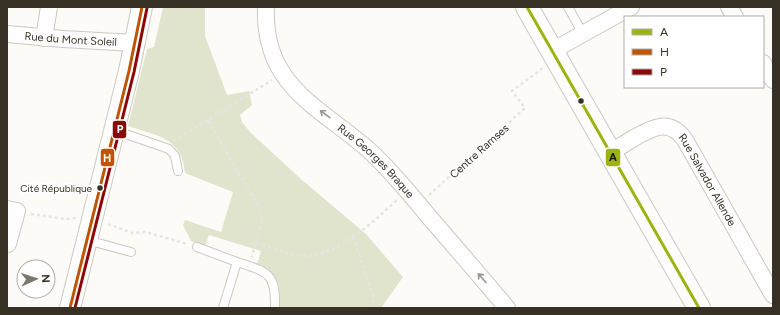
<svg xmlns="http://www.w3.org/2000/svg" width="780" height="315" font-family="Figtree,sans-serif">
  <style>
    .green { fill: #e0e4cc }
    .lines { fill: none; stroke-linecap: round; stroke-linejoin: round }
    .service-casing { stroke: #ccc9c1; stroke-width: 10 }
    .minor-casing { stroke: #ccc9c1; stroke-width: 18 }
    .tertiary-casing { stroke: #ccc9c1; stroke-width: 22 }
    .secondary-casing { stroke: #ccc9c1; stroke-width: 24 }
    .path { stroke: #e4e4e3; stroke-width: 2.5; stroke-dasharray: 3 3; stroke-linecap: butt }
    .service { stroke: #fffefe; stroke-width: 8 }
    .minor { stroke: #fffefe; stroke-width: 16 }
    .tertiary { stroke: #fffefe; stroke-width: 20 }
    .secondary { stroke: #fffefe; stroke-width: 22 }
    .bus-1-casing { stroke: #fff; stroke-width: 6 }
    .bus-2-casing { stroke: #fff; stroke-width: 6 }
    .bus-3-casing { stroke: #fff; stroke-width: 6 }
    .bus-1 { stroke: #9db30f; stroke-width: 3 }
    .bus-2 { stroke: #be5504; stroke-width: 3 }
    .bus-3 { stroke: #8a0808; stroke-width: 3 }
    .oneway { stroke: #9a9891 }
    .bus-dot { fill: #363124; stroke: #fff; stroke-width: 1.5 }
    .labels { text-anchor: middle; stroke-width: 4; stroke-linejoin: round; paint-order: stroke }
    .bus-label { font-size: 10px; fill: #363124; stroke: #fff; text-anchor: end }
    .street-label { font-size: 11px; fill: #363124; stroke: #fff }
    .line-badge { stroke: #fff; stroke-width: 1.5 }
    .badge-label { font-size: 11px; text-anchor: middle; font-weight: bold; fill: #fff }
    .pale-badge-label { font-size: 11px; text-anchor: middle; font-weight: bold; fill: #111 }
  </style>
  <rect width="100%" height="100%" fill="#fcfbf7"/>
  <path class="green" d="M163,7h42v29l22,59 22,-4 3,14 -12,10 2,7 9,11 51,47 64,54 37,43 -22,31h-101l-1,-23 -7,-12 -15,-8 4,-14 -52,-16 -4,11 -14,-5 -8,-16 2,-5 36,12 12,-40 -48,-19c-3,-36 -28,-37 -57,-47l19,-77 7,-2z"/>
  <g class="lines">
    <defs>
      <path id="service" d="M568,7l15,27
        M114,130l55,19 6,7 3,15
        M87,240l44,12
        M197,247l40,15 -14,46
        M237,262c31,10 39,11 38,46"/>
      <g id="minor">
        <path id="s1" d="M266,7c-1,23 4,48 17,67 21,32 62,53 90,80 21,20 39,42 57,64 26,30 52,60 77,90"/>
        <path d="M729,7l6,10"/>
        <path id="s2" d="M7,34l56,5 72,4"/>
        <path d="M44,38l5,-31"/>
        <path d="M552,51l79,-44"/>
        <path d="M763,63l10,17"/>
        <path id="s3" d="M610,152c8,-4 16,-9 24,-14 19,-11 36,-20 51,2l88,155"/>
        <path d="M7,209l10,2 -9,33"/>
      </g>
      <path id="tertiary" d="M70,308l59,-237 13,-64"/>
      <path id="secondary" d="M527,7l172,301"/>
    </defs>
    <use href="#service" class="service-casing"/>
    <use href="#minor" class="minor-casing"/>
    <use href="#tertiary" class="tertiary-casing"/>
    <use href="#secondary" class="secondary-casing"/>
    <path class="path" d="M208,121l52,88 1,13 -9,35
      M174,141l98,-61
      M429,195l96,-87 -13,-17 31,-23
      M31,214l35,5 10,-1
      M108,224l24,9 14,-1 41,12
      M353,237l20,59 1,12
      M257,243c16,5 34,13 50,13 32,-1 68,-36 91,-57"/>
    <use href="#service" class="service"/>
    <use href="#minor" class="minor"/>
    <use href="#tertiary" class="tertiary"/>
    <use href="#secondary" class="secondary"/>
    <defs>
      <path id="bus-1" d="M527,7l172,301"/>
      <path id="bus-2" d="M70,308l59,-237 13,-64"/>
      <path id="bus-3" d="M75,308l59,-236 13,-64"/>
    </defs>
    <use href="#bus-1" class="bus-1-casing"/>
    <use href="#bus-2" class="bus-2-casing"/>
    <use href="#bus-3" class="bus-3-casing"/>
    <use href="#bus-1" class="bus-1"/>
    <use href="#bus-2" class="bus-2"/>
    <use href="#bus-3" class="bus-3"/>
  </g>
  <defs><path id="oneway-shaft" d="M-6 0H5M1.5-3L5.5 0L1.5 3" fill="none" stroke-width="1.6" stroke-linecap="round" stroke-linejoin="round"/></defs>
  <g class="oneway">
    <use href="#oneway-shaft" transform="translate(325 114) rotate(-143)"/>
    <use href="#oneway-shaft" transform="translate(482 278) rotate(-131)"/>
  </g>
  <g class="bus-dot">
    <circle cx="581" cy="101" r="3.5"/>
    <circle cx="100" cy="188" r="3.5"/>
  </g>
  <g class="labels">
    <g class="bus-label">
      <text x="92" y="192">Cité République</text>
    </g>
    <g class="street-label">
      <text dy="4" stroke="none"><textPath href="#s2" startOffset="64">Rue du Mont Soleil</textPath></text>
      <text transform="translate(479 151) rotate(-42)" y="4">Centre Ramses</text>
      <text dy="4" stroke="none"><textPath href="#s1" startOffset="198">Rue Georges Braque</textPath></text>
      <text dy="4" stroke="none"><textPath href="#s3" startOffset="132">Rue Salvador Allende</textPath></text>
    </g>
  </g>
  <g class="line-badge">
    <rect x="112" y="120" width="15" height="19" rx="4" fill="#8a0808"/>
    <rect x="605" y="148" width="16" height="19" rx="4" fill="#9db30f"/>
    <rect x="100" y="148" width="15" height="19" rx="4" fill="#be5504"/>
  </g>
  <g class="badge-label">
    <text x="120" y="133">P</text>
    <text x="107" y="162">H</text>
  </g>
  <g class="pale-badge-label">
    <text x="613" y="161">A</text>
  </g>
  <rect width="780" height="315" fill="none" stroke="#363124" stroke-width="16"/>
  <rect x="624" y="16" width="140" height="72" fill="#ffffff" stroke="#afada7"/>
  <rect x="632" y="29" width="20" height="6" fill="#9db30f" stroke="#afada7"/>
  <text x="660" y="36" font-size="12" fill="#363124">A</text>
  <rect x="632" y="49" width="20" height="6" fill="#be5504" stroke="#afada7"/>
  <text x="660" y="56" font-size="12" fill="#363124">H</text>
  <rect x="632" y="69" width="20" height="6" fill="#8a0808" stroke="#afada7"/>
  <text x="660" y="76" font-size="12" fill="#363124">P</text>
  <g transform="translate(36 279) rotate(87)"><circle r="19" fill="#ffffff" stroke="#afada7"/>
  <path d="M0-3L7 15L0 10L-7 15Z" fill="#7b786e"/>
  <text y="-6" font-size="11" font-weight="bold" text-anchor="middle" fill="#363124">N</text>
  </g>
</svg>
